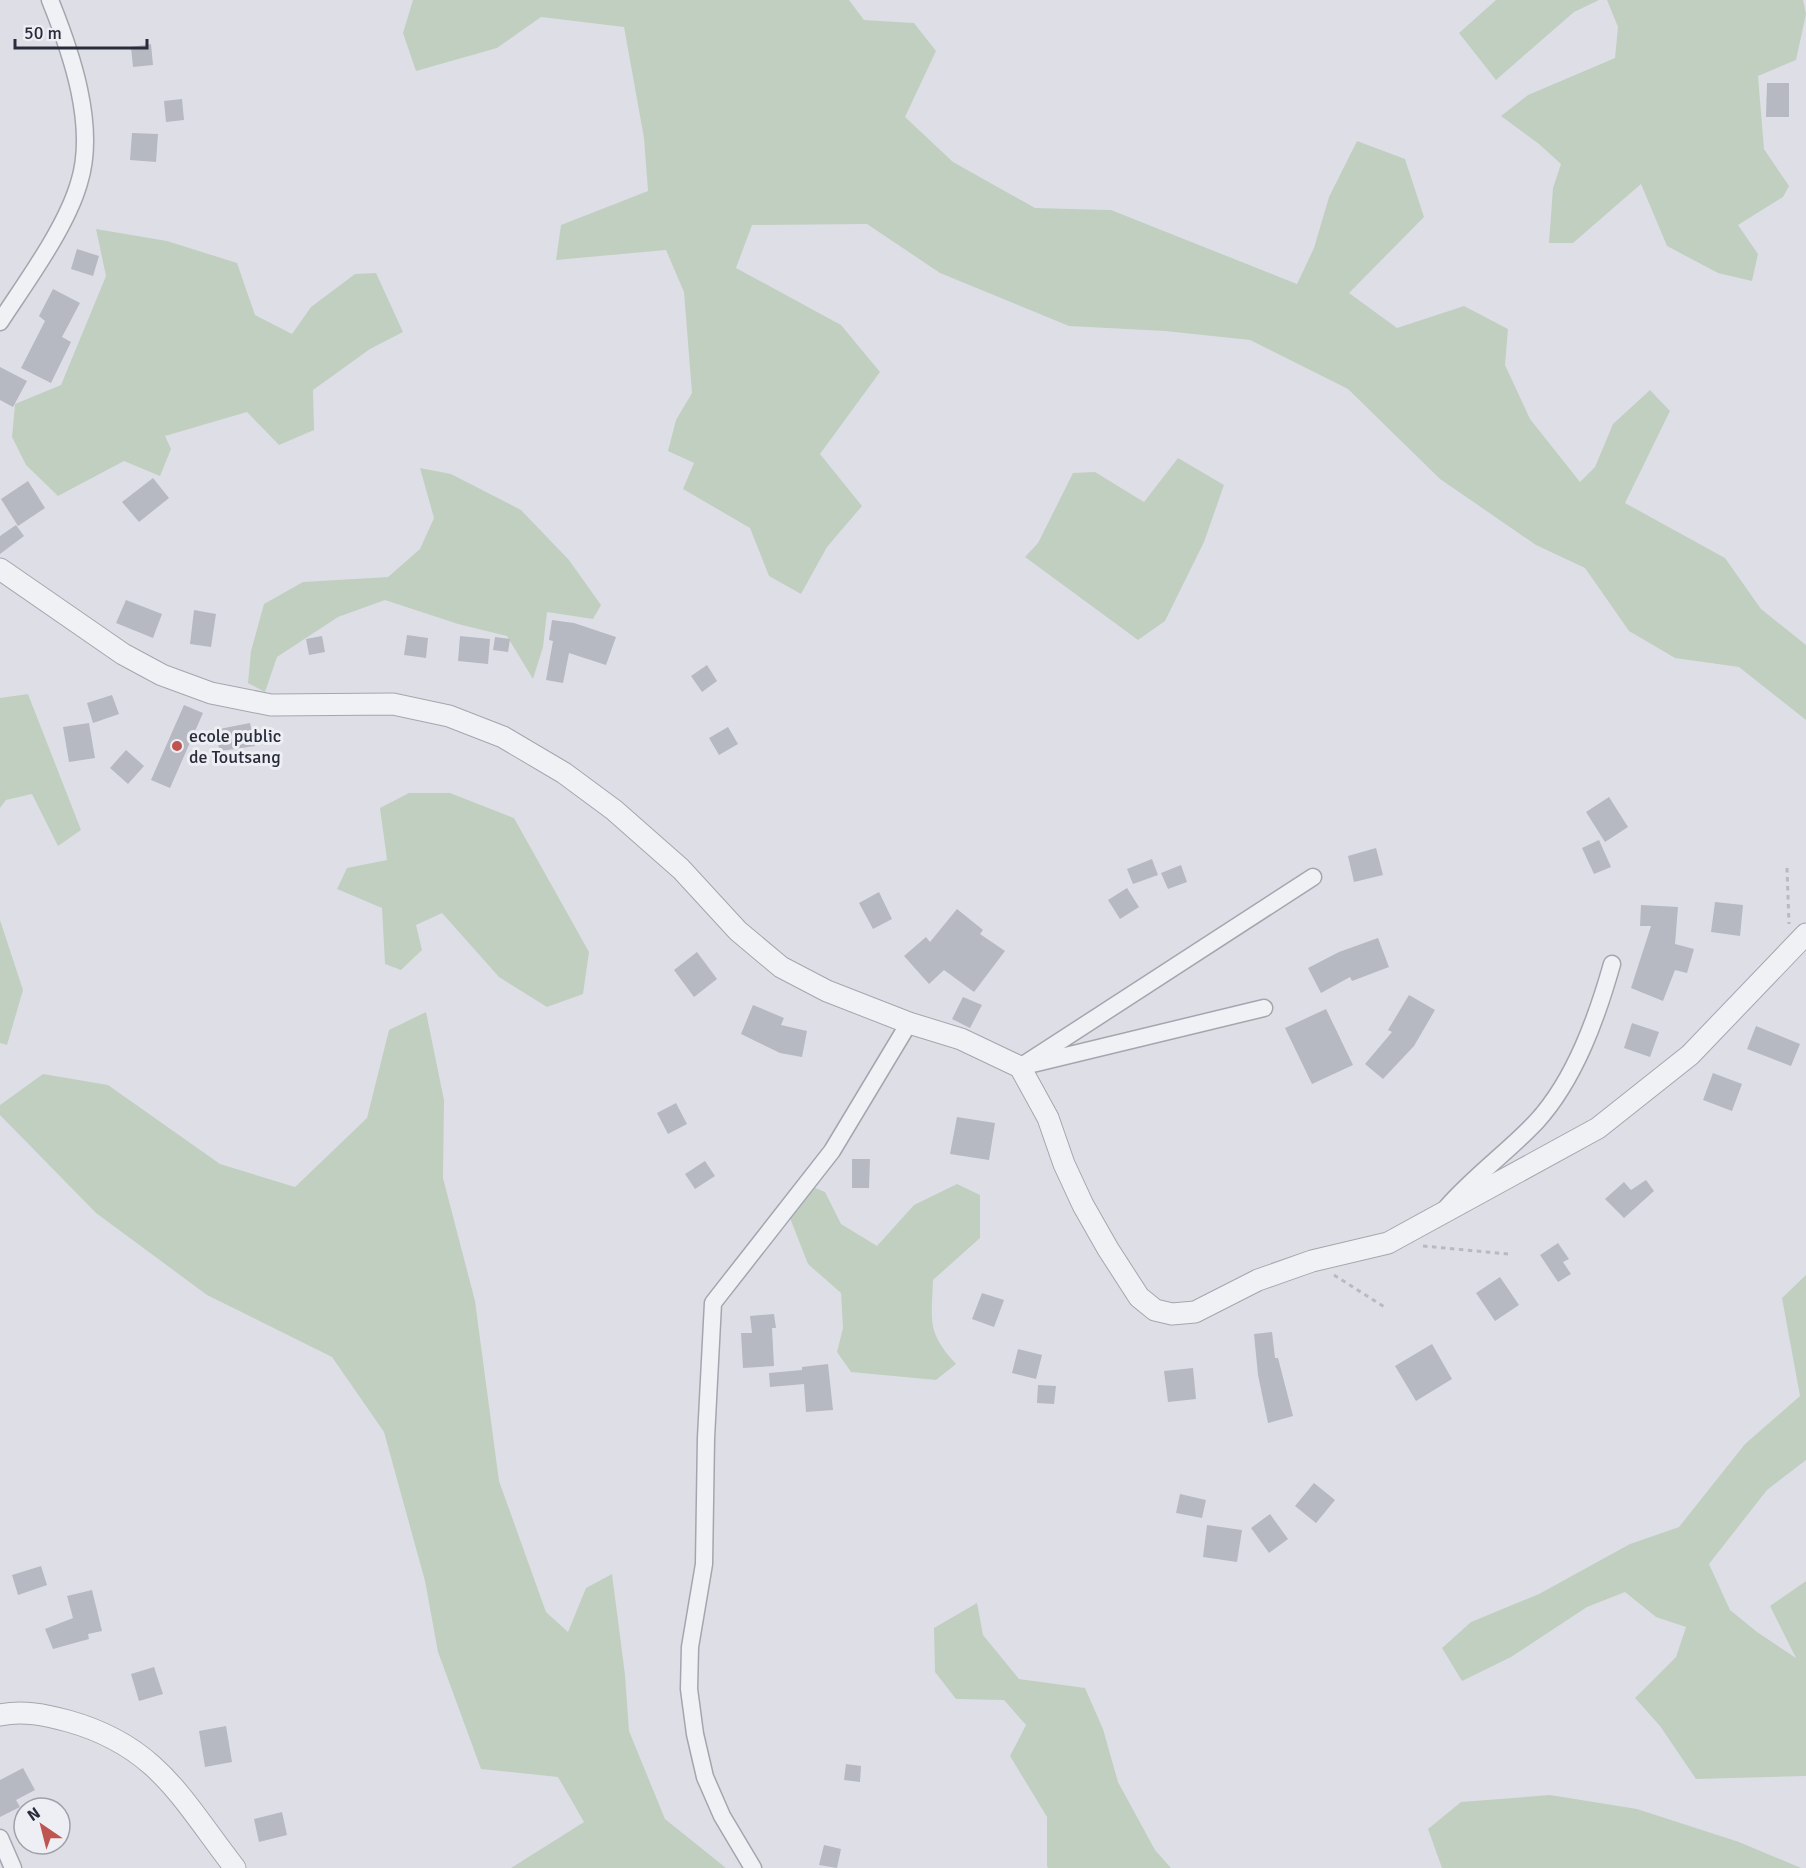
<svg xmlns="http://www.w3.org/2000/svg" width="1806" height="1868" font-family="Signika,sans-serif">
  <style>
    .green { fill: #c1cfc0 }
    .building { fill: #b6b8c2 }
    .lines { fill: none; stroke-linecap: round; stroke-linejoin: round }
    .minor-casing { stroke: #a4a6af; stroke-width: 19 }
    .tertiary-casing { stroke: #a4a6af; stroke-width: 23 }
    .path { stroke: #b8bac1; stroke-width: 3; stroke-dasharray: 4.5 4.5; stroke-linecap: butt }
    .minor { stroke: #f0f1f5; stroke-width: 16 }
    .tertiary { stroke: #f0f1f5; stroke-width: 21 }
    .poi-dot { fill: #be5550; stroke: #edeff4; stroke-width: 2 }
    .labels { text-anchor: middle; stroke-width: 6; stroke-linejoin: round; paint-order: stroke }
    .poi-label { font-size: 18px; fill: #292c3b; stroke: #edeff4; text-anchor: start }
  </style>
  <rect width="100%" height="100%" fill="#dedfe6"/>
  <path class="green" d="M413,0h436l15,20 50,3 22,28 -31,66 48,45 82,46 76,2 186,74 17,-36 15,-51 28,-56 48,18 19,58 -75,76 48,35 67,-22 44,23 -3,36 25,54 50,63 15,-15 18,-43 37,-34 20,21 -45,92 100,55 36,51 45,36v75l-67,-53 -64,-9 -46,-27 -44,-63 -49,-23 -96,-66 -92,-90 -98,-49 -85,-9 -96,-5 -129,-53 -73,-49 -115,1 -16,43 105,57 39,47 -60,82 42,52 -35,41 -26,47 -32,-18 -19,-48 -67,-39 11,-26 -26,-12 8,-31 16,-27 -8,-101 -18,-42 -110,10 5,-35 87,-34 -4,-53 -20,-111 -83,-10 -44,31 -81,23 -13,-38z
    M1496,0h103l-25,12 -78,68 -37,-47z
    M1607,0h196l3,14 -10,46 -38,16 6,73 25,37 -6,11 -45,28 20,29 -6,27 -34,-8 -51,-27 -26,-62 -68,59h-24l4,-55 8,-24 -22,-20 -38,-28 27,-21 87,-37 3,-31z
    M96,229l71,12 70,22 18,52 37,19 19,-27 44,-33 21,-1 27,59 -33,17 -57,41 1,40 -35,15 -32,-33 -82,24 6,13 -11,27 -36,-15 -66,35 -32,-31 -14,-28 3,-33 46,-19 45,-109z
    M1178,458l46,27 -20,57 -39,79 -27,19 -113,-83 13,-14 35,-70 22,-1 49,30z
    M420,468l31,6 70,36 48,50 32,45 -8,14 -46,-7 -4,35 -10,32 -26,-43 -49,-12 -73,-24 -47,17 -61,40 -12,35 -17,-9 3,-32 13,-47 39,-22 85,-5 32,-28 14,-31z
    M28,694l53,136 -23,16 -26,-52 -26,6 -6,8v-110z
    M409,793h41l64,25 75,134 -6,42 -36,13 -48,-30 -57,-64 -26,12 6,25 -21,20 -16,-6 -3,-56 -45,-19 10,-21 40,-8 -7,-52z
    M0,920l23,70 -16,55 -7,-2z
    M426,1012l18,88 -1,78 32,123 24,180 47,131 22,20 18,-44 26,-14 13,101 4,56 36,88 61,49h-215l73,-46 -26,-45 -77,-8 -43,-117 -13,-71 -41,-149 -52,-75 -125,-62 -111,-82 -96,-98v-10l43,-31 65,11 112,79 75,23 72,-69 22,-88z
    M957,1184l23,11v43l-47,42c-1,42 -7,51 23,84l-20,16 -85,-8 -14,-20 6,-24 -2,-35 -33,-29 -18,-46 18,-33 17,7 16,32 36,22 37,-41z
    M1806,1275v185l-39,30 -58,74 21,46 27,22 39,26 -26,-52 36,-25v195l-110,3 -36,-53 -25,-28 41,-41 10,-30 -30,-10 -31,-25 -38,15 -76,50 -49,24 -20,-33 29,-26 68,-28 91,-50 49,-17 66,-83 55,-48 -18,-98z
    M977,1603l6,32 36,44 66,9 18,41 15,53 37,68 16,18h-123l-1,-2v-49l-37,-61 16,-31 -22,-25 -48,-1 -21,-27 -1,-44z
    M1550,1795l87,14 102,33 62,26h-359l-14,-39 33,-27z"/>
  <path class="building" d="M151,44l2,21 -20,2 -2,-20z
    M1767,83h22v34h-23z
    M182,99l2,21 -18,2 -2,-21z
    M132,133l26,1 -2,28 -26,-2z
    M77,249l22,7 -6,20 -22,-7z
    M53,289l27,14 -18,34 9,5 -20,41 -30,-15 24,-47 -6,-5z
    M0,367l27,14 -14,26 -13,-7z
    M153,478l16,20 -30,24 -17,-20z
    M28,481l17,27 -27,18 -17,-27z
    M16,525l8,11 -24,18v-18z
    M126,600l36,14 -9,24 -37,-15z
    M194,610l22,4 -5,33 -21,-3z
    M552,620l22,3 42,14 -10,28 -37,-12 -6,30 -17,-3 7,-39 -4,-1z
    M407,635l21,3 -2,20 -22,-3z
    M322,636l3,16 -16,3 -3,-16z
    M460,636l30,3 -2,25 -30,-3z
    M495,637l15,2 -2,13 -15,-2z
    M707,665l10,16 -15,11 -11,-16z
    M112,695l7,19 -26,9 -6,-20z
    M184,705l19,8 -33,75 -19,-8z
    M89,723l6,35 -26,4 -6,-35z
    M250,723l5,23 -35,5 -6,-21z
    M728,727l10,17 -19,11 -10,-17z
    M126,750l18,16 -16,18 -18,-16z
    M1609,797l19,30 -23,15 -19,-30z
    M1599,840l12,27 -17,7 -12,-26z
    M1376,848l7,27 -29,7 -6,-26z
    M1152,859l6,16 -25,9 -6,-15z
    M1181,865l6,17 -19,7 -7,-16z
    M1127,888l12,19 -19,12 -12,-19z
    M879,892l13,27 -19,10 -14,-26z
    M1715,902l28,3 -3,31 -29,-4z
    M1641,905l37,2 -3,37 19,5 -7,24 -12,-3 -12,31 -32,-13 20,-62h-11z
    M957,909l26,21 -3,4 25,17 -31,41 -30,-22 -15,14 -25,-28 22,-19 4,5z
    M1378,938l11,29 -37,14 -2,-4 -29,16 -13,-25 31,-16z
    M697,952l20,27 -23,18 -20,-27z
    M1409,995l26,15 -21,36 -31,33 -18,-15 27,-32 -4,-2z
    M963,997l19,8 -12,23 -18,-9z
    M753,1005l31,13 -3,7 26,6 -5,26 -22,-4 -39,-19z
    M1326,1009l27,56 -41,19 -27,-56z
    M1632,1023l27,9 -9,25 -26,-9z
    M1756,1026l44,18 -9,22 -44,-17z
    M1713,1073l29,11 -10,27 -29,-11z
    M676,1103l11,21 -19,10 -11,-21z
    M957,1117l38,6 -6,37 -39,-6z
    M852,1159h18l-1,29h-17z
    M705,1161l10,15 -20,13 -10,-15z
    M1646,1180l8,11 -30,27 -19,-19 19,-17 7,8z
    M1558,1243l11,16 -6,3 8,12 -13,8 -18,-27z
    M1500,1277l19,28 -24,16 -19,-28z
    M982,1293l22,7 -10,27 -22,-8z
    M774,1314l2,14h-4l2,38 -31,2 -2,-35h11l-2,-17z
    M1272,1332l3,26h3l15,58 -25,7 -10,-48 -4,-41z
    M1432,1344l20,35 -36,22 -21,-35z
    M1018,1349l24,6 -6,24 -24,-6z
    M828,1364l5,46 -27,2 -2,-28 -34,3 -1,-14 33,-3v-3z
    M1193,1368l3,31 -28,3 -4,-31z
    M1038,1385l18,1 -2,18 -17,-1z
    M1314,1483l21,17 -19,23 -21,-17z
    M1180,1494l26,6 -4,18 -26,-5z
    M1270,1514l18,25 -19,14 -18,-25z
    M1207,1525l35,5 -5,32 -34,-5z
    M41,1566l6,19 -29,10 -6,-20z
    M92,1590l10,41 -14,3 1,5 -36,10 -8,-20 28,-11 -6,-22z
    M154,1667l9,27 -24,7 -8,-27z
    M226,1726l6,36 -27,5 -6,-36z
    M846,1764l15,2 -1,16 -16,-2z
    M23,1768l12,22 -19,10 4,7 -20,10v-37z
    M282,1812l5,23 -28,7 -5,-23z
    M824,1845l17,4 -4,19 -18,-3z"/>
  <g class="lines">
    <defs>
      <path id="minor" d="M0,322c26,-40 66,-94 79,-139 18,-57 -8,-131 -29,-183
        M1264,1008l-244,59 293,-190
        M1447,1207c28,-32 62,-56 90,-86 38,-42 60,-104 75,-157
        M0,1838l13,30
        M753,1868l-31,-52 -17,-39 -10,-43 -6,-45 1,-42 14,-83 2,-126 7,-135 119,-152 77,-128"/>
      <path id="tertiary" d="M0,569l123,85 39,21 49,18 60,12 122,-1 56,12 54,21 61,36 50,37 67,59 57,62 43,36 46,24 82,32 52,16 59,28 28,51 16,46 19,41 25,44 31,48 16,13 17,4 23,-2 63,-32 54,-19 76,-18 210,-115 92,-73 116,-121
        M0,1715c23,-5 46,0 68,6 90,25 114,79 167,147"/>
    </defs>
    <use href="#minor" class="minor-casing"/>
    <use href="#tertiary" class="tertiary-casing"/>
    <path class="path" d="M1787,868l2,56
      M1423,1246l85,8
      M1334,1275l52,33"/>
    <use href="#minor" class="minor"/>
    <use href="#tertiary" class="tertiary"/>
  </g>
  <circle class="poi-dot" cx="177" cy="746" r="6"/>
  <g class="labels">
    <g class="poi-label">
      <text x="189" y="742">ecole public<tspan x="189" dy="21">de Toutsang</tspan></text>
    </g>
  </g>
  <g transform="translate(42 1826) rotate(325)"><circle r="28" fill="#edeff4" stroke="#9fa1aa" stroke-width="1.5"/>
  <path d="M0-4.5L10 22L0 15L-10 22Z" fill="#be5550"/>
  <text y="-9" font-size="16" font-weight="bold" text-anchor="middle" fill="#292c3b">N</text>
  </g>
  <path d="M15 39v9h132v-9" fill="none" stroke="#292c3b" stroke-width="3"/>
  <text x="24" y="39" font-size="18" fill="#292c3b" stroke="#edeff4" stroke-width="4.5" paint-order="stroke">50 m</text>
</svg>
